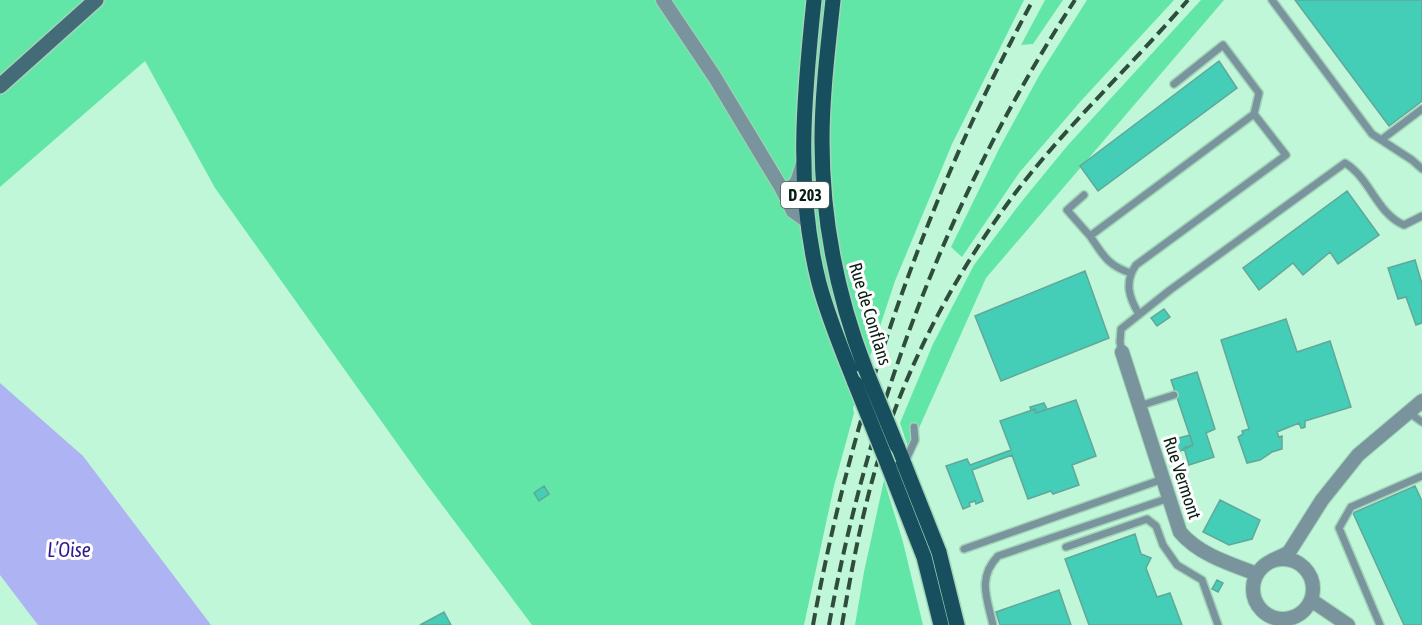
<svg xmlns="http://www.w3.org/2000/svg" width="1422" height="625" font-family="'Asap Condensed',sans-serif">
  <style>
    .green { fill: #62e6a7 }
    .water { fill: #adb3f3 }
    .building { fill: #44cdb7; stroke: #63a799; stroke-width: 1.5 }
    .lines { fill: none; stroke-linecap: round; stroke-linejoin: round }
    .lane-casing { stroke: #a2d4b8; stroke-width: 10 }
    .street-casing { stroke: #a2d4b8; stroke-width: 16 }
    .secondary-casing { stroke: #a2d4b8; stroke-width: 18 }
    .primary-casing { stroke: #a2d4b8; stroke-width: 18 }
    .lane { stroke: #7a949d; stroke-width: 7 }
    .street { stroke: #7a949d; stroke-width: 14 }
    .secondary { stroke: #446b78; stroke-width: 15 }
    .primary { stroke: #184f5e; stroke-width: 15 }
    .rail { stroke: #2f4d3d; stroke-width: 4; stroke-dasharray: 12 6; stroke-linecap: butt }
    .primary-bridge-casing { stroke: #a2d4b8; stroke-width: 18; stroke-linecap: butt }
    .primary-bridge { stroke: #184f5e; stroke-width: 15 }
    .labels { text-anchor: middle; stroke-width: 6; stroke-linejoin: round; paint-order: stroke }
    .shield { fill: #fff; stroke: #52625a; stroke-width: 1.5 }
    .shield-label { font-size: 16px; font-weight: bold; fill: #081e13 }
    .street-label { font-size: 18px; fill: #081e13; stroke: #fff }
    .water-label { font-size: 20px; font-style: italic; fill: #301892; stroke: #fff }
  </style>
  <rect width="100%" height="100%" fill="#bff7d8"/>
  <path class="green" d="M0,0h1024l-72,144 -57,137 -42,127 1,5 -20,73 -30,139h-272l-113,-151 -204,-286 -70,-127 -145,126z
    M1045,0h18l-30,44 -12,1z
    M1087,0h87l-94,102 -61,71 -57,84 -11,-10 49,-100 40,-73z
    M1201,0h23l-238,278 -67,150v10l-8,18 -11,-33 33,-79 41,-79 48,-64 46,-56z
    M884,480l19,62 20,83h-68l9,-53z"/>
  <path class="water" d="M0,383l83,73 128,169h-173l-38,-50z"/>
  <path class="building" d="M1295,0h127v101l-33,25z
    M1219,61l18,27 -139,103 -18,-25z
    M1347,191l32,44 -41,29 -8,-12 -27,23 -10,-12 -34,27 -16,-22z
    M1415,260l7,24v39l-6,2 -10,-28 -8,2 -10,-31z
    M1085,271l24,67 -108,43 -26,-65z
    M1164,309l6,8 -13,9 -6,-8z
    M1286,319l11,33 33,-11 21,66 -46,14v6l-2,1h-2l-2,-5 -22,9 2,5 3,-1v13l-10,3 -12,8 -13,3 -9,-26 5,-3 -1,-3 7,-2 -28,-89z
    M1197,372l18,57 -9,4 8,24 -25,8 -5,-17 9,-3 -22,-65z
    M1076,400l20,56 -24,9 7,20 -26,9 -2,-3 -23,8 -16,-44 -40,15 11,31 -7,3 -1,-3 -6,2 1,3 -7,3 -17,-43 21,-7 3,6 41,-15 -11,-29 35,-12 1,4z
    M1044,403l3,6 -11,4 -1,-4 -4,1 -1,-3z
    M1190,435l3,10 -15,7 -3,-13z
    M544,486l5,8 -10,7 -5,-8z
    M1415,486l7,15v124h-18l-51,-112z
    M1220,500l40,20 -8,19 -23,6 -26,-13z
    M1135,534l6,20 10,4 -5,10 11,29 13,-4 12,32h-93l-24,-66z
    M1217,580l6,3 -5,9 -6,-3z
    M1059,590l12,35h-71l-4,-13z
    M444,612l7,13h-31z"/>
  <g class="lines">
    <defs>
      <path id="lane" d="M1272,0l100,134 40,26 10,9
        M1174,84l49,-39 36,48 -5,21
        M1381,140l41,-31
        M1084,195l-17,15 23,26
        M1131,273c-23,-7 -28,-18 -41,-37l164,-122 32,41 -150,110c-12,17 -7,33 3,49
        M1122,352l-2,-10 1,-13 49,-39 175,-127c25,15 32,51 59,62l18,-9
        M1139,406l35,-11
        M1408,412l14,10
        M905,462l10,-22 -1,-13
        M1066,547l81,-28 9,7 7,19 14,20 25,15 16,45
        M964,549l199,-70
        M993,625c-6,-27 -16,-47 5,-69l171,-58
        M1380,625l-41,-97 12,-21 71,-31"/>
      <path id="street" d="M663,0l51,76 68,113 11,22 14,10
        M782,189l9,-1 6,-6 6,-18
        M1122,352l58,180c18,22 50,32 77,42
        M1253 589a30 30 0 1 1 60 0a30 30 0 1 1-60 0Z
        M1271,561l17,-8 3,-4 31,-49 36,-45 64,-54
        M1311,600l37,25"/>
      <path id="secondary" d="M0,86l96,-86"/>
      <path id="primary" d="M814,0c-10,95 -19,189 5,283 9,34 23,67 36,100
        M833,0c-5,47 -11,94 -11,141 0,79 15,154 43,227
        M897,446l42,106 18,73
        M888,465l36,92 17,68"/>
    </defs>
    <use href="#lane" class="lane-casing"/>
    <use href="#street" class="street-casing"/>
    <use href="#secondary" class="secondary-casing"/>
    <use href="#primary" class="primary-casing"/>
    <use href="#lane" class="lane"/>
    <use href="#street" class="street"/>
    <use href="#secondary" class="secondary"/>
    <use href="#primary" class="primary"/>
    <path class="rail" d="M813,625c40,-219 114,-429 220,-625
      M829,625c40,-221 123,-437 246,-625
      M842,625c11,-64 23,-128 44,-190 29,-87 75,-169 130,-243 52,-68 116,-127 172,-192"/>
    <defs>
      <path id="primary-bridge" d="M865,368l32,78
        M855,383l33,82"/>
    </defs>
    <use href="#primary-bridge" class="primary-bridge-casing"/>
    <use href="#primary-bridge" class="primary-bridge"/>
  </g>
  <g class="labels">
    <rect class="shield" x="781" y="182" width="48" height="26" rx="4.5"/>
    <g class="shield-label">
      <text x="805" y="201">D 203</text>
    </g>
    <g class="street-label">
      <text transform="translate(870 314) rotate(73)" y="6">Rue de Conflans</text>
      <text transform="translate(1182 478) rotate(72)" y="6">Rue Vermont</text>
    </g>
    <g class="water-label">
      <text x="69" y="557">L’Oise</text>
    </g>
  </g>
</svg>
